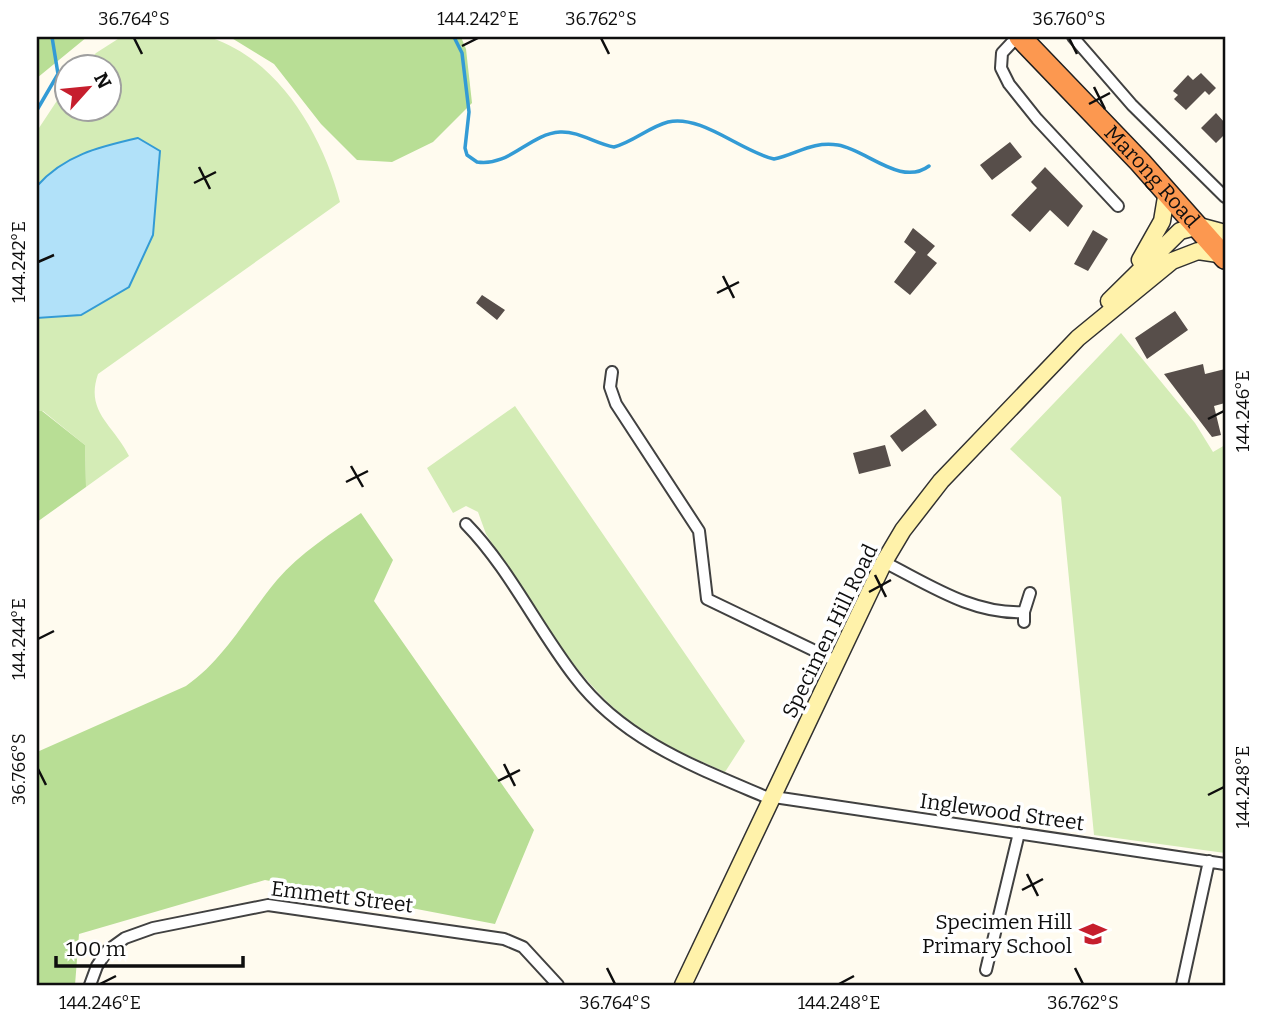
<svg xmlns="http://www.w3.org/2000/svg" width="1262" height="1022" font-family="Bitter,serif">
  <style>
    .green { fill: #d4ecb6 }
    .forest { fill: #b8de95 }
    .water { fill: #b1e1f9; stroke: #339bd5; stroke-width: 2 }
    .lines { fill: none; stroke-linecap: round; stroke-linejoin: round }
    .stream { stroke: #339bd5; stroke-width: 3.5 }
    .building { fill: #574e4a }
    .street-casing { stroke: #414141; stroke-width: 14 }
    .secondary-casing { stroke: #303030; stroke-width: 19 }
    .highway-casing { stroke: #1f1f1f; stroke-width: 24 }
    .street { stroke: #fff; stroke-width: 10 }
    .secondary { stroke: #fff2aa; stroke-width: 16 }
    .highway { stroke: #fc9850; stroke-width: 21 }
    .ticks { fill: none; stroke: #0e0e0e; stroke-width: 2.5 }
    .labels { text-anchor: middle; stroke-width: 7; stroke-linejoin: round; paint-order: stroke }
    .street-label { font-size: 21px; fill: #0e0e0e; stroke: #fff }
    .poi-label { font-size: 21px; fill: #0e0e0e; stroke: #fff; text-anchor: end }
    .neatline { fill: none; stroke: #0e0e0e; stroke-width: 2.5 }
    .ticks-label { font-size: 18px; text-anchor: middle; fill: #0e0e0e }
  </style>
  <rect width="100%" height="100%" fill="#fffbef"/>
  <path class="green" d="M121,37c21,0 74,-5 91,1 69,24 111,99 128,164l-242,172c-13,38 15,50 31,82l-43,31 -1,-42 -42,-34h-6v-280l29,-44v21h42v-42h-24l12,-13z
    M1121,333l74,90 18,29 12,-7v408l-131,-18 -33,-338 -51,-48z
    M515,406l230,335 -20,31c-24,-11 -50,-21 -73,-35 -75,-47 -118,-132 -166,-203l-8,-22 -12,-6 -13,7 -26,-45z"/>
  <path class="forest" d="M37,37h50l-50,41z
    M230,37h231l5,12 6,54 -39,39 -41,20 -35,-2 -36,-36 -47,-60z
    M37,411h5l43,34 1,42 -49,35z
    M361,513l32,47 -19,41 160,229 -39,94 -230,-44 -186,54 -4,51h-38v-233l149,-66c38,-26 61,-70 91,-106 23,-27 55,-47 84,-67z"/>
  <path class="water" d="M138,138l22,13 -7,84 -24,52 -48,28 -44,3v-132c27,-31 62,-39 101,-48z"/>
  <g class="lines">
    <path class="stream" d="M454,37l8,16 7,59 -4,36 2,7 10,7c33,5 52,-28 83,-30 19,-1 36,12 54,15 19,-5 35,-20 54,-25 33,-8 74,30 106,37 23,-5 38,-18 64,-14 29,5 63,42 91,21
      M37,110l21,-36 -6,-37"/>
  </g>
  <path class="building" d="M1201,73l15,15 -7,7 -4,-4 -19,19 -12,-11 4,-4 -5,-4 15,-16 5,5z
    M1216,113l9,10v11l-9,9 -15,-15z
    M1010,142l12,15 -30,23 -12,-15z
    M1045,167l38,39 -15,21 -18,-17 -20,22 -19,-17 26,-27 -6,-6z
    M913,228l22,18 -8,9 10,8 -27,32 -16,-13 22,-30 -12,-10z
    M1093,230l15,9 -20,32 -14,-7z
    M482,295l23,15 -8,10 -21,-17z
    M1175,311l13,19 -41,29 -12,-21z
    M1203,364l2,10 20,-5v34l-11,3 7,29 -9,2 -48,-63z
    M925,409l12,16 -35,27 -12,-16z
    M885,445l6,21 -32,8 -6,-21z"/>
  <g class="lines">
    <defs>
      <path id="street" d="M1017,37l-15,16 -1,15 8,16 28,35 81,87
        M1073,37l59,68 93,92
        M612,372l-2,15 6,17 83,127 8,68 129,62
        M466,524c43,44 71,104 109,153 49,65 126,92 198,123
        M884,562c44,22 89,53 140,50
        M1024,622v-10l6,-19
        M774,797l451,67
        M986,970l33,-137
        M90,985l7,-19 10,-15 18,-13 28,-10 115,-23 236,34 19,8 35,38
        M1182,985l27,-124"/>
      <path id="secondary" d="M1140,260l22,-39 5,-30
        M1109,301l71,-70 19,-5 26,7
        M683,985l201,-423 19,-32 38,-49 137,-143 94,-77 26,-10 27,4"/>
      <g id="highway">
        <path id="s1" d="M1020,37l120,125 85,96"/>
      </g>
    </defs>
    <use href="#street" class="street-casing"/>
    <use href="#secondary" class="secondary-casing"/>
    <use href="#highway" class="highway-casing"/>
    <use href="#street" class="street"/>
    <use href="#secondary" class="secondary"/>
    <use href="#highway" class="highway"/>
  </g>
  <path class="ticks" d="M134,38l8,16M601,38l8,16M1069,38l8,16M462,46l16,-8M1094,87l11,22M1089,104l21,-11M199,167l11,22M194,183l22,-11M38,262l16,-7M723,276l11,22M717,293l22,-11M1208,419l16,-8M351,466l12,21M346,482l22,-11M875,575l11,22M869,592l22,-12M38,639l16,-8M504,764l11,22M38,769l8,16M498,781l22,-11M1208,795l16,-8M1027,874l11,22M1022,890l21,-11M607,968l8,16M1075,968l8,16M100,984l16,-8M839,984l15,-8"/>
  <defs>
    <symbol id="school-bare" viewBox="-9 -9 18 18"><path d="M0-5L7-2L0 1L-7-2ZM-4 1L0 2.5L4 1V4Q0 6-4 4Z" fill="#c61e2d" stroke="#fff" stroke-width="2.5" paint-order="stroke"/></symbol>
  </defs>
  <g fill-rule="evenodd">
    <use href="#school-bare" x="1074" y="915" width="38" height="38"/>
  </g>
  <g class="labels">
    <g class="street-label">
      <text dy="7" stroke="none"><textPath href="#s1" startOffset="192">Marong Road</textPath></text>
      <text transform="translate(830 631) rotate(-64)" y="7">Specimen Hill Road</text>
      <text transform="translate(1002 812) rotate(8)" y="7">Inglewood Street</text>
      <text transform="translate(342 897) rotate(7)" y="7">Emmett Street</text>
    </g>
    <g class="poi-label">
      <text x="1072" y="929">Specimen Hill<tspan x="1072" dy="24">Primary School</tspan></text>
    </g>
  </g>
  <rect width="1262" height="1022" fill="none" stroke="#ffffff" stroke-width="77"/>
  <g transform="translate(88 88) rotate(63)"><circle r="33" fill="#ffffff" stroke="#9f9f9f" stroke-width="2"/>
  <path d="M0-5L12 26L0 18L-12 26Z" fill="#c61e2d"/>
  <text y="-10" font-size="19" font-weight="bold" text-anchor="middle" fill="#0e0e0e">N</text>
  </g>
  <path d="M56 956v10h187v-10" fill="none" stroke="#0e0e0e" stroke-width="3.5"/>
  <text x="66" y="956" font-size="21" fill="#0e0e0e" stroke="#ffffff" stroke-width="5" paint-order="stroke">100 m</text>
  <rect x="38" y="38" width="1186" height="946" class="neatline"/>
  <g class="ticks-label">
    <text x="134" y="25">36.764°S</text>
    <text x="478" y="25">144.242°E</text>
    <text x="601" y="25">36.762°S</text>
    <text x="1069" y="25">36.760°S</text>
    <text transform="translate(19 262) rotate(-90)" y="6">144.242°E</text>
    <text transform="translate(1243 411) rotate(-90)" y="6">144.246°E</text>
    <text transform="translate(19 639) rotate(-90)" y="6">144.244°E</text>
    <text transform="translate(19 769) rotate(-90)" y="6">36.766°S</text>
    <text transform="translate(1243 787) rotate(-90)" y="6">144.248°E</text>
    <text x="100" y="1009">144.246°E</text>
    <text x="615" y="1009">36.764°S</text>
    <text x="839" y="1009">144.248°E</text>
    <text x="1083" y="1009">36.762°S</text>
  </g>
</svg>
